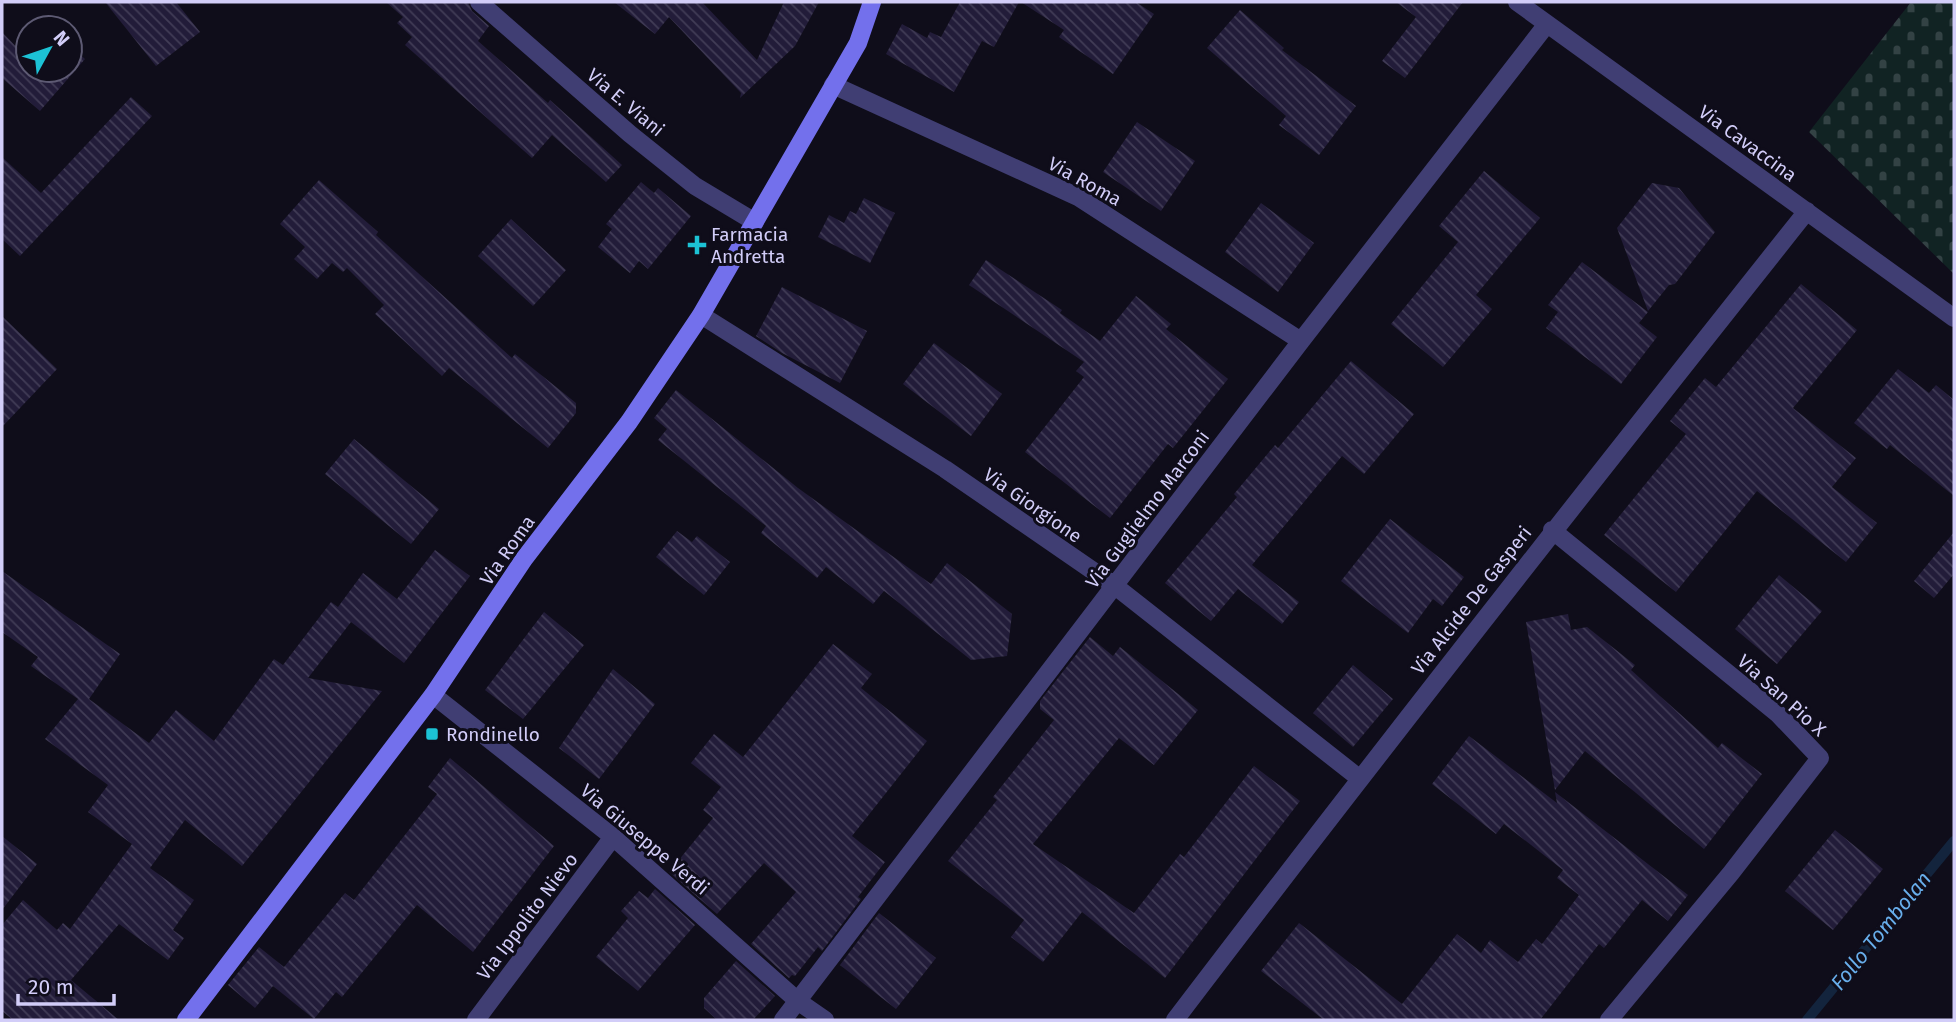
<svg xmlns="http://www.w3.org/2000/svg" width="1956" height="1022" font-family="'Fira Sans',sans-serif">
  <style>
    .cemetery { fill: url(#cemetery-stones) }
    .lines { fill: none; stroke-linecap: round; stroke-linejoin: round }
    .stream { stroke: #13243d; stroke-width: 10 }
    .building { fill: url(#building-back-hatch) }
    .street { stroke: #403e73; stroke-width: 18 }
    .secondary { stroke: #7370ec; stroke-width: 18 }
    .poi-dot { fill: #1cc2d5; stroke: #0f0d1a; stroke-width: 2.5 }
    .labels { text-anchor: middle; stroke-width: 6; stroke-linejoin: round; paint-order: stroke }
    .street-label { font-size: 19px; fill: #d2cdf8; stroke: #0f0d1a }
    .poi-label { font-size: 19px; fill: #d2cdf8; stroke: #0f0d1a; text-anchor: start }
    .water-label { font-size: 21px; font-style: italic; fill: #68aeeb; stroke: #0f0d1a }
  </style>
  <defs>
    <pattern id="cemetery-stones" width="16" height="16" patternUnits="userSpaceOnUse" patternTransform="scale(1.75)"><rect width="16" height="16" fill="#112323"/><path d="M2 7V4a2 2 0 0 1 4 0v3zM10 15v-3a2 2 0 0 1 4 0v3z" fill="#334244"/></pattern>
    <pattern id="building-back-hatch" width="6" height="6" patternUnits="userSpaceOnUse" patternTransform="scale(1.75)"><rect width="6" height="6" fill="#221c39"/><path d="M-1 5l2 2M0 0l6 6M5-1l2 2" fill="none" stroke="#413c56"/></pattern>
  </defs>
  <rect width="100%" height="100%" fill="#0f0d1a"/>
  <path class="cemetery" d="M1911,2h43v272l-145,-142z"/>
  <g class="lines">
    <path class="stream" d="M1807,1020l147,-179"/>
  </g>
  <path class="building" d="M105,2h71l24,30 -44,34z
    M386,2h82l4,9 17,15 -11,15 70,62 2,-3 72,65 -16,17 -54,-47 -20,23 -127,-113 7,-8 -15,-14 6,-6z
    M614,2h88l55,58 27,-58h35l-24,44 -55,52 1,-5 -72,-76 -14,17z
    M960,2h59l-25,45 -12,-6 -28,51 -68,-38 16,-30 25,14 3,-6 11,5z
    M1021,2h115l18,12 -41,60 -54,-37 5,-7z
    M1396,2h67l-58,76 -23,-17 34,-44z
    M1240,10l44,38 -2,2 74,56 -37,49 -40,-30 7,-9 -79,-68z
    M2,32l26,27v11h42v-25l15,14 -45,52 -38,-33z
    M131,97l21,19 -132,140 -18,-17v-82l39,36z
    M1137,122l58,39 -34,50 -58,-39z
    M1484,171l56,47 -64,77 16,14 -49,58 -52,-43 67,-82 -19,-16z
    M319,180l59,52 -2,3 136,123 3,-4 61,49v10l-28,35 -99,-80 -7,8 -67,-62 9,-9 -37,-37 -4,4 -11,-9 -15,16 -23,-20 11,-12 -25,-23z
    M641,182l13,11 4,-5 33,28 -43,53 -9,-8 -9,12 -32,-26 14,-18 -6,-5z
    M1652,183l27,5 36,44 -40,52 -6,1 -21,26 -31,-83z
    M864,198l31,15 -25,50 -52,-26 11,-22 15,8 6,-12 6,3z
    M1261,203l53,40 -36,49 -53,-40z
    M511,219l55,51 -33,36 -55,-50z
    M986,260l76,50 -2,3 40,28 36,-45 35,28 -5,5 62,50 -55,69 -5,-4 -58,74 -85,-66 59,-75 -8,-6 8,-9 -115,-77z
    M1582,262l66,50 -9,11 18,14 -36,47 -75,-56 12,-16 -10,-7z
    M1801,284l56,46 -64,78 63,50 -24,29 45,36 -31,39 -89,-71 -81,101 -72,-57 82,-101 -16,-13 35,-43 11,9z
    M782,287l85,44 -27,52 -58,-30 -26,-17z
    M2,316l55,53 -55,58z
    M934,343l68,51 -31,42 -68,-52z
    M1351,361l63,53 -50,60 -22,-18 -90,109 47,37 -17,22 -44,-35 -27,32 -46,-38 72,-86 -3,-3 41,-49 3,3z
    M1898,369l31,24 7,-8 18,15v96l-64,-51 -3,4 -33,-26z
    M676,390l122,98 133,96 16,-21 65,51 -5,42 -36,4 -87,-69 -11,13 -47,-37 -9,11 -56,-45 5,-7 -108,-86 9,-11 -13,-11z
    M354,439l85,70 -28,35 -86,-70z
    M1390,519l74,58 -22,29 -9,-7 -25,34 -67,-52z
    M677,531l15,11 5,-6 33,26 -26,33 -48,-38z
    M1954,532v42l-20,24 -20,-17z
    M435,550l35,26 -66,87 -53,-41 -43,56 74,13 -140,175 -57,-46 -35,48 44,32 -21,30 11,8 -16,22 -49,-36 -48,56 48,40h-106l-11,-9v-86l21,-25 34,30 6,-7 7,6 62,-85 -44,-32 20,-27 -63,-46 33,-40 -47,-33 7,-9 -36,-25v-61l118,83 -31,45 60,44 27,-33 38,31 60,-82 9,6 48,-63 7,5 25,-34 34,26z
    M1779,575l43,36 -45,53 -42,-35z
    M544,612l40,33 -61,74 -38,-29z
    M1568,614l3,16 16,-3 48,38 -4,5 87,78 4,-5 40,31 -58,75 -119,-98 -30,39 -29,-168z
    M1090,637l23,19 7,-9 78,63 -44,55 -35,-27 -86,106 101,69 46,-59 4,3 70,-91 46,35 -135,177 -83,-66 -39,50 -32,-25 13,-17 -76,-59 49,-61 -4,-3 61,-77 -14,-11v-8z
    M833,644l39,30 -11,14 66,53 -75,95 33,26 -27,35 3,2 -39,52 -4,-4 -23,29 -3,-1 -3,3 -38,-34 45,-52 -32,-29 -47,51 -48,-42 44,-54 -10,-8 18,-23 -30,-24 23,-29 29,23z
    M1353,665l40,34 -40,48 -40,-34z
    M613,669l42,35 -56,75 -40,-31z
    M1469,736l88,67 -2,-11 133,103 -20,26 -26,-21 -38,48 -5,-4 -59,76h-216l-63,-49 38,-48 103,81 55,-70 24,19 9,-13 28,22 18,-23 6,5 37,-49 -22,-17 6,-8 -59,-46 -8,10 -64,-50z
    M450,758l104,88 -81,106 -56,-47 -75,92 -6,-5 -22,27 -41,-33 -18,22 -27,-23 31,-38 25,20 61,-74 9,7 83,-106 -9,-7z
    M1835,830l48,39 -50,61 -48,-39z
    M2,836l35,28 -35,46z
    M655,889l40,36 -57,66 -42,-34 32,-39 -7,-7 18,-20 9,7z
    M879,913l57,45 -40,51 -56,-44z
    M736,961l39,35 -22,24h-36l-13,-12v-10z"/>
  <g class="lines">
    <path class="street" d="M479,2l151,132 65,52 60,36
      M1517,2l437,316
      M833,85l245,112 223,144
      M701,315l244,154 170,117 244,192
      M1552,530l226,184 42,44 -89,115 -122,147
      M433,695l180,142 186,165 26,18
      M476,1020l137,-183
      M783,1020l518,-679 246,-317
      M1175,1020c207,-272 419,-541 632,-809"/>
    <path class="secondary" d="M186,1020l247,-325 91,-136 105,-137 72,-107 157,-272 14,-41"/>
  </g>
  <g class="poi-dot">
    <path d="M693.5 234.5h7v7h7v7h-7v7h-7v-7h-7v-7h7z"/>
    <rect x="425" y="727" width="14" height="14" rx="3.5"/>
  </g>
  <g class="labels">
    <g class="street-label">
      <text transform="translate(626 102) rotate(40)" y="7">Via E. Viani</text>
      <text transform="translate(1748 143) rotate(36)" y="7">Via Cavaccina</text>
      <text transform="translate(1085 181) rotate(29)" y="7">Via Roma</text>
      <text transform="translate(1033 505) rotate(35)" y="7">Via Giorgione</text>
      <text transform="translate(1147 509) rotate(-53)" y="7">Via Guglielmo Marconi</text>
      <text transform="translate(507 550) rotate(-55)" y="7">Via Roma</text>
      <text transform="translate(1471 600) rotate(-52)" y="7">Via Alcide De Gasperi</text>
      <text transform="translate(1782 695) rotate(42)" y="7">Via San Pio X</text>
      <text transform="translate(645 839) rotate(40)" y="7">Via Giuseppe Verdi</text>
      <text transform="translate(527 916) rotate(-53)" y="7">Via Ippolito Nievo</text>
    </g>
    <g class="poi-label">
      <text x="711" y="241">Farmacia<tspan x="711" dy="22">Andretta</tspan></text>
      <text x="446" y="741">Rondinello</text>
    </g>
    <g class="water-label">
      <text transform="translate(1881 931) rotate(-51)" y="7">Follo Tombolan</text>
    </g>
  </g>
  <rect width="1956" height="1022" fill="none" stroke="#d2cdf8" stroke-width="7"/>
  <g transform="translate(49 49) rotate(50)"><circle r="33" fill="#0f0d1a" stroke="#5d5a73" stroke-width="2"/>
  <path d="M0-5L12 26L0 18L-12 26Z" fill="#1cc2d5"/>
  <text y="-10" font-size="19" font-weight="bold" text-anchor="middle" fill="#d2cdf8">N</text>
  </g>
  <path d="M18 994v10h96v-10" fill="none" stroke="#d2cdf8" stroke-width="3.5"/>
  <text x="28" y="994" font-size="21" fill="#d2cdf8" stroke="#0f0d1a" stroke-width="5" paint-order="stroke">20 m</text>
</svg>
